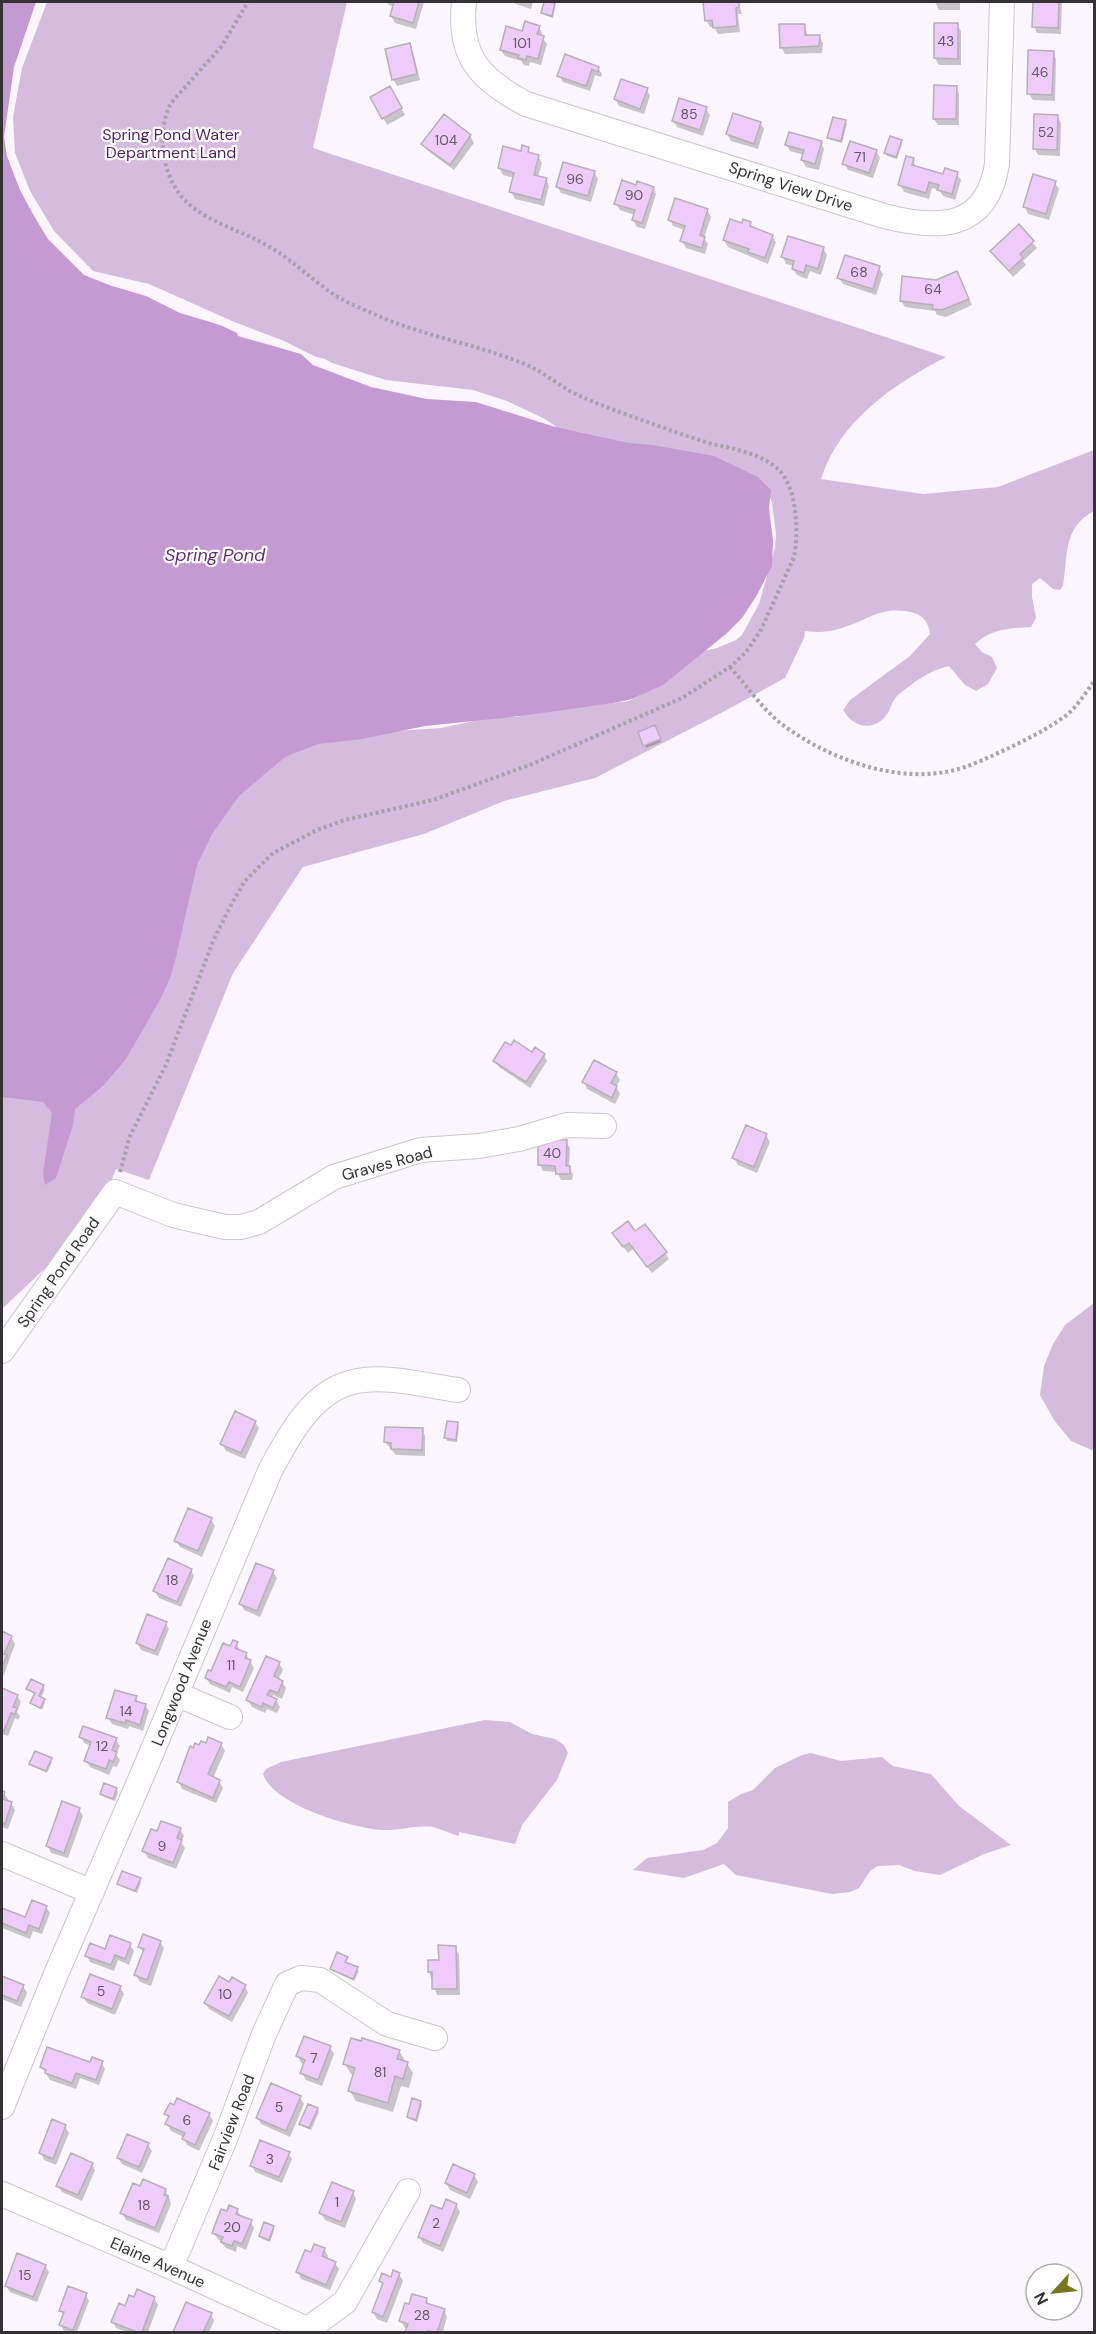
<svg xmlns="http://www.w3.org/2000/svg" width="1096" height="2334" font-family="'DM Sans',sans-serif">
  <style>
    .green { fill: #d5bbde }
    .water { fill: #c59ad3 }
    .shadow { fill: #0003 }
    .building { fill: #efcbfb; stroke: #b6b0b7; stroke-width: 1.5 }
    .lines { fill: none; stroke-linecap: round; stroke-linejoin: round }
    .minor-casing { stroke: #ccc7ce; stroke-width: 26 }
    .path { stroke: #a7a3a8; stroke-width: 4; stroke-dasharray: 3 3; stroke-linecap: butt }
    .minor { stroke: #fff; stroke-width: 24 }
    .labels { text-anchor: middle; stroke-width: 4.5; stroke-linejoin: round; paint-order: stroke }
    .number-label { font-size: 14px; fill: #635866 }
    .park-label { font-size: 16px; fill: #531e63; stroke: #fff }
    .street-label { font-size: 16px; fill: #343234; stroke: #fff }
    .water-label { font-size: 18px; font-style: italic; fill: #632e73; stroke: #fff }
  </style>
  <rect width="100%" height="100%" fill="#fbf5fd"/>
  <path class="green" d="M47,2h300l-34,146 633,209c-53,28 -106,63 -125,122l102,15 75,-7 96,-37v61c-31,16 -26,44 -31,75l-3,4 -7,-1 -13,-11 -8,6v13l4,21 -5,9c-21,1 -41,2 -56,17l7,8 10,5 5,11 -9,16 -12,7 -11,-6 -16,-19c-19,4 -37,17 -52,30 -5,5 -6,11 -9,17 -13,19 -34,16 -45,-3l7,-10 60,-44 20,-22c-1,-10 -6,-18 -16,-21 -32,-8 -43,6 -72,15 -12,4 -25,5 -37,3l-1,7 -19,40 -62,34 -128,66 -91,23 -80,33 -121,33 -70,106 -84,207 -33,-11 -21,52 -93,88v-220l191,-270 106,-72 66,-14 76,-5 52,-11h24l27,-6 85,-10 14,-7 55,-42 19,-4 19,-8 6,-5 17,-31 16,-56 1,-14 -4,-32 -2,-5 -12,-14 -123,-36 -74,-17 -16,-11 -38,-18 -34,-11 -87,-10 -54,-17 -7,-4 -9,-2 -32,-16 -52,-20 -83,-37 -56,-13 -39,-40 -24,-40 -15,-38 -2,-36 9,-49z
    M1094,1303v148l-23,-10 -17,-21 -14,-25 4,-29 9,-22 12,-19z
    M485,1720l25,2 22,12 23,5 9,6 4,8 -11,27 -35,45 -7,19 -56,-12v4c-9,-2 -17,-7 -26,-9 -18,-2 -34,4 -51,3 -30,-2 -109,-25 -119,-56l3,-5 15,-7z
    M811,1753l30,8 41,-4 11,9 38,8 28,32 52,39 -27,9 -44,21 -25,-4 -16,-6 -21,1 -8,5 -11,17 -9,4 -18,2 -96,-19 -12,-11 -40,14 -51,-8 14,-12 56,-8 14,-7 11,-15v-26l13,-8 12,-4 22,-22 27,-13z"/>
  <path class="water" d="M2,2h34l-22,65 -10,70 3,19 13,34 14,26 14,23 36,36 28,11 34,10 34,17 40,12 17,8 1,3 63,18 12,11 58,22 56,12 49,3 76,24 26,6 51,11 24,2 61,11 44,21 13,13 -2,18 4,33 -1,25 -15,29 -15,23 -16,16 -63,51 -31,14 -19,4 -92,13 -96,10 -63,13 -44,5 -33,13 -46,39 -27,38 -15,31 -21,92 -6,21 -9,20 -35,61 -23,27 -28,23 -2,16 -17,53 -11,7 -2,-12 9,-60 -9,-11 -41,-5z"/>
  <path class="shadow" d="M386,2h38l-8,27 -21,-6 -4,-7 3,-9 -5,-2z
    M510,2h23l-2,7z
    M545,2l9,2 1,3 -2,11 -9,-3 -1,-3z
    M713,2h25l4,12h-4l2,18 -22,2 -4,-7h-4l-4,-7z
    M935,2h25v8h-21z
    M1035,2h27l-1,32 -24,-1 -3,-7z
    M804,25l4,11h11l4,7 -1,10 -37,1 -4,-7z
    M957,25l4,6v34h-22l-4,-7z
    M539,27l3,6v4l5,7 -6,21 -11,-3 -1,4 -5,-1 -3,-4 -16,-5 -4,-6 22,-17z
    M410,45l3,7 7,28 -23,6 -4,-7z
    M1053,52l3,7 -1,42 -22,-1 -4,-6z
    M566,56l32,12 4,6 -1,3 -6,-2 -5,16 -27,-9 -4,-7z
    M956,87l3,7v31h-21l-4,-6z
    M390,88l15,27 -18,10 -15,-27z
    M647,90l3,6 -6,18 -25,-8 -4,-7z
    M706,109l4,6 -7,21 -26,-9 -4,-6z
    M444,117l26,19 4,7 -20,27 -27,-20 -4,-6z
    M1058,117l3,6 -1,33 -22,-1 -3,-6z
    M845,121l2,3 -5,19 -11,-3 -2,-2z
    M760,123l4,6 -6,20 -27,-8 -4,-7z
    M821,142l3,7 -5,21 -13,-3 -4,-7 2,-5 -14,-4 -4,-7z
    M901,142l1,2 -5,15 -10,-3 -2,-3z
    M528,149l4,6 6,2 4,6 -4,14 8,2 3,7 -5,20 -29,-7 -4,-7 4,-14 -12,-3 -4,-7z
    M876,151l4,7 -7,20 -25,-8 -4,-7z
    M913,159l3,8 28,8 13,-1 4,6 -6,20 -12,-4 -4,-6 -7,-2 -3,11 -25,-7 -4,-7z
    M594,172l4,7 -7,23 -30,-9 -4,-7z
    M1055,183l4,6 -10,31 -21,-6 -3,-7z
    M653,188l3,6 -11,35 -8,-2 -4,-7 2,-5 -15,-5 -4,-6z
    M707,210l4,7 -7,21 4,6 -3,10 -19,-6 -4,-7 3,-11 -12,-4 -3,-6z
    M750,223l4,6 18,7 4,6 -8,22 -40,-17 -4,-7 18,-15z
    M1019,226l18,22 -14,13 3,4 -13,12 -21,-26z
    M823,248l4,7 -6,20 -11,-4 -3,8 -10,-4 -4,-6 1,-3 -8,-2 -3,-7z
    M879,268l4,6 -7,21 -33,-11 -4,-6z
    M960,279l12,26 -26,12 -9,-2 -2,-4 -30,-4 -4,-6 35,-19z
    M656,730l5,12 -15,6 -1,-3z
    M532,1054l12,1 3,6 -17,27 -31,-21 -4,-6z
    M616,1073l4,7 -4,7 4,7 -5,10 -28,-15 -3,-7z
    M766,1135l4,7 -13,31 -19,-8 -4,-7z
    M566,1142l4,6 -1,20 4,6 -1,6h-11l-4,-8 -14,-1 -3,-6z
    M635,1233l30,20 4,6 -17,14 -19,-24 -5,4 -10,-13z
    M255,1422l4,6 -14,31 -19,-8 -4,-7z
    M457,1424l2,2 -2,16 -10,-1 -1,-3z
    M422,1430l3,6v20l-29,-1 -11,-13z
    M211,1519l4,7 -13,31 -22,-10 -4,-6z
    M191,1570l3,6 -13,31 -22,-9 -4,-7z
    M273,1572l4,6 -17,39 -16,-7 -3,-6z
    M165,1623l4,6 -11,27 -17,-6 -4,-7z
    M2,1632l9,5 4,7 -13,36z
    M237,1643l3,9 6,2 8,14 -11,24 -11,-5 -2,6 -20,-9 -4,-6z
    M279,1663l4,7 -5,10 4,2 4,6 -4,11 -9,-4 -1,3 4,2 4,7 -3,6 -10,-4 -2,4 -13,-6 -4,-7z
    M31,1681l14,8 -4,9 4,5 -3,7 -10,-7 4,-8 -9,-6z
    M2,1690l15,6 4,6 -4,10 3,4 -2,4 -3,-2 -7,18 -6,-2z
    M136,1698l3,5 6,2 4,6 -6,20 -14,-5 -1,3 -16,-5 -4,-6z
    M81,1737l35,3 4,6 -4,8 4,6 -3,7 -4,-1 -4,9 -19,-8 -4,-6 5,-15 -7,-3z
    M221,1744l4,7 -12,27 6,3 4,7 -7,15 -34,-14 -3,-7 15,-32z
    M50,1759l2,3 -5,11 -15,-7 -1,-2z
    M116,1790l2,2 -3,9 -11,-4 -2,-3z
    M2,1792l2,1 4,6 -1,3 4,1 4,7 -7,19 -6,-2z
    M79,1809l4,7 -15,42 -17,-5 -3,-7z
    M180,1829l4,7 -3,6 4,6 -9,21 -28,-11 -4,-7 14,-18z
    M140,1879l1,3 -4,11 -16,-7 -2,-3z
    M46,1907l4,6 -8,21 -9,-3 -3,8 -28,-11v-19l24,10z
    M160,1942l4,6 -13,38 -11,-4 -4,-7 8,-21 -4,-7z
    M130,1945l4,6 -5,14 -11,-5 -4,11 -24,-9 -3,-6z
    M455,1948l4,6 1,41h-23l-8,-23z
    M346,1958v6l13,7 -5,10 -21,-10 -2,-3z
    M2,1978l21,8 4,7 -6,14 -19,-8z
    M230,1984l15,2 3,7 -16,29 -23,-13 -4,-6z
    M120,1987l4,7 -9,21 -28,-12 -4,-6z
    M330,2048l4,6 -12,32 -16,-6 -4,-7 3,-9 -4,-1 -3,-7z
    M399,2051l14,22 -4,15 -8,-2 -8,26 -37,-11 -6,-10 5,-15 -4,-2 -6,-10z
    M101,2062l4,7 -6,16 -19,-7 -4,11 -26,-9 -8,-13z
    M300,2097l4,7 -14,33 -29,-13 -3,-6z
    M420,2102l2,3 -5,17 -7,-3 -1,-2z
    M317,2110l2,2 -8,18 -9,-4 -1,-2z
    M166,2114h43l4,7 -14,30 -12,-6 -3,-8 -13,-6 -4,-7 2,-5z
    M65,2126l4,7 -13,32 -12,-5 -3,-7z
    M148,2145l4,6 -10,22 -20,-9 -4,-6z
    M288,2153l4,6 -10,24 -27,-11 -3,-7z
    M92,2164l3,6 -13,31 -20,-9 -4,-6z
    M474,2175l4,7 -8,17 -20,-9 -4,-7z
    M141,2188l24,2 4,7 2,7 -12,29 -33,-13 -4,-7z
    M353,2192l3,7 -11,29 -20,-8 -4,-7z
    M456,2205l4,7 -17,40 -20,-9 -4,-7 24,-25z
    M237,2210l4,7 9,4 4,7 -8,22 -9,-4 -1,6 -10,-4 -13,-15 14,-20z
    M273,2227l1,3 -4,12 -8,-3 -2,-3z
    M324,2249l4,7 -1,3 8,4 4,6 -9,21 -29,-11 -3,-7 14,-18z
    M45,2266l4,6 -12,30 -27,-10 -4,-6z
    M399,2274l4,7 -16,42 -10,-4 -4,-7 10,-26 -3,-5 12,-3z
    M86,2295l3,6 -12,31 -13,-1 -3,-6 3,-9 -4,-6z
    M154,2298l4,7 -10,27h-21l-11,-4 -3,-6 13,-14z
    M426,2299l4,7 14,4 3,7 -4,15h-36l1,-3 -3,-1 -4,-7 9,-15z
    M187,2304l24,10 3,7 -5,11h-34z"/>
  <path class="building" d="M392,2h27l-6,21 -23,-7 4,-14z
    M544,2l11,1 -3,13 -11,-3z
    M703,2h36v5l-3,1 1,18 -24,2 -1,-8 -7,1z
    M1033,2h26l-1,26 -26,-1z
    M525,21l15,5 -3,8 7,2 -6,23 -11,-3 -1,4 -8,-2 1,-3 -19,-5 6,-24 16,5z
    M934,23h24v36l-24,-1z
    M779,24h26v11h15l-1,11 -39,2z
    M410,43l7,31 -25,6 -7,-31z
    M1028,50l26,1 -2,44 -25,-1z
    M565,54l34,13 -1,5 -6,-3 -6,17 -29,-10z
    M621,79l27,9 -8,21 -26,-10z
    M934,85l23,1 -1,33h-23z
    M390,86l12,22 -20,11 -12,-22z
    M679,98l28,9 -7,23 -28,-9z
    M733,113l28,9 -7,22 -28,-10z
    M444,114l27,21 -21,30 -29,-21z
    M1034,114l24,1 -1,35 -24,-1z
    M833,117l13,3 -5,21 -14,-3z
    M789,132l33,9 -7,23 -14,-4 3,-10 -19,-5z
    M890,136l12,4 -6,17 -12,-4z
    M850,141l27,9 -8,23 -27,-9z
    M522,145l7,2 -1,5 11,3 -5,20 13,3 -6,22 -32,-8 5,-19 -16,-5 5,-22 18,5z
    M906,156l8,2 -2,7 31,9 2,-6 13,4 -6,22 -15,-4 2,-5 -10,-3 -3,11 -28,-8z
    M563,162l32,9 -7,25 -32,-9z
    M1033,174l23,7 -10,33 -23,-7z
    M622,180l14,5 1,-4 17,6 -12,36 -10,-3 3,-10 -21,-6z
    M675,198l33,11 -8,26 5,2 -3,11 -22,-7 5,-15 -17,-6z
    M730,219l12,4 1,-4 8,3 -1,4 23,9 -8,23 -17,-6 1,-3 -26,-9z
    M1019,224l15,17 -14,13 3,4 -14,13 -19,-20z
    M788,236l36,11 -6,22 -12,-4 -2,8 -12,-4 2,-8 -13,-4z
    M845,255l35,11 -7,23 -36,-11z
    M957,271l12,28 -27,11 -10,-1 1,-4 -33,-4 2,-25 34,4z
    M655,725l6,14 -18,7 -5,-14z
    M514,1040l18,12 3,-5 10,7 -19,28 -33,-21 12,-19 6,3z
    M594,1060l23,12 -6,11 6,3 -5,12 -30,-16z
    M746,1125l21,9 -13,33 -22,-9z
    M538,1140h29l-1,26h4v8h-14l-1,-8 -17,-1z
    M628,1221l7,10 10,-7 22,28 -20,15 -18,-24 -6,4 -11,-14z
    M235,1411l21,10 -15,32 -21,-9z
    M447,1421l11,1 -2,18 -12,-2z
    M385,1427l38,1 -1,22 -31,-1v-6l-7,-1z
    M188,1508l24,10 -14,33 -24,-10z
    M168,1558l24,11 -15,33 -24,-11z
    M256,1563l18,7 -17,41 -18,-7z
    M147,1614l20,8 -12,29 -19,-8z
    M2,1631l10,5 -8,18 3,1 -5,12z
    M233,1640l5,2 -3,6 12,5 -2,5 6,2 -11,27 -11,-5 -3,5 -21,-9 3,-8 3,1 12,-28 7,3z
    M266,1656l14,6 -6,14 9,5 -5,12 -8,-3 -3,5 10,4 -4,9 -10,-5 -1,4 -16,-7z
    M31,1679l13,6 -5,11 6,3 -5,9 -10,-5 5,-10 -9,-4z
    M2,1688l16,7 -5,12 4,1 -2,6 -4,-1 -7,18 -2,-2z
    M115,1690l22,6 -2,5 11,3 -6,21 -14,-5 -1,3 -19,-5z
    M83,1726l34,12 -5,12 5,2 -4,10 -4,-2 -3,9 -22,-8 7,-19 -12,-5z
    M208,1737l14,6 -14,31 12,6 -7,18 -36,-16 13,-36 3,2 2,-5 4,2 2,-4 5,2z
    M35,1751l17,7 -6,13 -17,-7z
    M104,1783l13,5 -4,11 -13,-5z
    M2,1790l3,2 -2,7 9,3 -7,22 -3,-2z
    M62,1801l18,7 -16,45 -18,-7z
    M161,1821l20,7 -4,10 5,2 -9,23 -31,-12 9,-22 6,2z
    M122,1871l19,7 -6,13 -18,-7z
    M32,1900l15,6 -8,23 -10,-4 -3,8 -24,-10v-15l23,9z
    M143,1934l18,7 -14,39 -13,-5 10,-26 -6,-2z
    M110,1935l21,8 -6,16 -10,-4 -4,10 -26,-9 5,-13 15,6z
    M438,1945l18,1 1,43h-25v-17h-4v-12h11z
    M337,1952l11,5 -3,5 13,5 -5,12 -23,-10z
    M90,1974l31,12 -9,23 -31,-12z
    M2,1976l22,9 -7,16 -15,-6z
    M219,1976l10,6 3,-5 14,8 -17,31 -25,-13z
    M304,2036l27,10 -13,34 -18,-7 5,-13 -9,-4z
    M351,2038l10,3 1,-3 38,12 -3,9 11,3 -5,17 -8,-3 -7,27 -40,-12 7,-23 -12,-4z
    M47,2047l43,15 2,-5 11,4 -7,19 -20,-7 -4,10 -27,-10 1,-3 -6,-3z
    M271,2083l30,13 -15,35 -30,-13z
    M177,2098l33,15 -15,32 -13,-6 3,-6 -20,-9 4,-8 -5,-2 6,-11 4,2z
    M412,2098l9,3 -5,19 -9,-3z
    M308,2104l10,4 -9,20 -10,-4z
    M52,2119l14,6 -13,34 -14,-6z
    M127,2134l22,9 -10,24 -22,-9z
    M260,2140l30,12 -11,25 -29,-11z
    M71,2153l22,10 -15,32 -22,-9z
    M453,2164l22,10 -8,19 -22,-10z
    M143,2179l23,10 -2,6 4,1 -13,32 -35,-15 13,-30 7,3z
    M332,2182l22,9 -13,31 -22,-9z
    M446,2199l11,5 -17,42 -22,-9 13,-32 11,4z
    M229,2205l9,4 -2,5 16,6 -10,24 -8,-3 -2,5 -11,-4 2,-5 -11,-4 9,-24 6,2z
    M264,2222l10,4 -5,14 -10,-4z
    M314,2244l11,4 -3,8 14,6 -10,23 -30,-13 9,-22 6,2z
    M17,2253l29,12 -13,32 -28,-11z
    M393,2270l7,3 -17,44 -11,-5 11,-29 -4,-2 3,-8 9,4z
    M68,2286l19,7 -14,37 -14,-5 5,-13 -5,-1z
    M137,2289l18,8 -13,35h-5l-26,-10 8,-19 6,3 4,-11 5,2z
    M412,2294l15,4 -1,5 19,6 -8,23 -9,-1v1h-23l3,-8 -9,-3 6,-18 4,1z
    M186,2302l26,11 -9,19h-30z"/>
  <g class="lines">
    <defs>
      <path id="minor" d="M464,2c-6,55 16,77 62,102l358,112c54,14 103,14 113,-52l5,-162
        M2,1351l113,-159 58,23 52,12h16l18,-5 75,-45 87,-27 58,-4 40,-7 48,-14 37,1
        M176,1694l54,23
        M2,1854l90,38
        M2,2107l54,-133 87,-201 127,-302c19,-36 43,-82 87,-90 30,-6 71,5 101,9
        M2,2194l169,73 142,65
        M171,2267l54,-128 39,-105 23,-50 14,-6 19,2 67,44 48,14
        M304,2332l41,-30 63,-111"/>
    </defs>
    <use href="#minor" class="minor-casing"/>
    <path class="path" d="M730,667c16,18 31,40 49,55 44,34 110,60 166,50 21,-3 44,-15 64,-24 20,-10 41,-20 59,-34 10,-9 18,-22 26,-32
      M120,1172l10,-36 36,-71 47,-124 17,-34 14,-25 29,-29 44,-23 28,-10 88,-20 99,-36 150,-66 48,-31 16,-15 15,-22 33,-73c5,-24 3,-69 -15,-87 -19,-17 -44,-21 -67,-26 -16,-5 -32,-10 -48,-16 -28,-10 -57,-20 -84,-32 -19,-8 -33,-22 -51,-30 -50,-22 -105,-29 -155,-52 -16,-7 -34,-14 -48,-25 -20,-15 -37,-31 -58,-43 -24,-14 -51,-21 -73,-37 -32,-22 -41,-73 -24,-106l50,-56 27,-45"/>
    <use href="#minor" class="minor"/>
  </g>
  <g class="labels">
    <g class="number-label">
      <text x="946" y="46">43</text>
      <text x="522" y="48">101</text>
      <text x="1040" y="77">46</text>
      <text x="689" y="119">85</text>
      <text x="1046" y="137">52</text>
      <text x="446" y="145">104</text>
      <text x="860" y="162">71</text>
      <text x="575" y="184">96</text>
      <text x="634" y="200">90</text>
      <text x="859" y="277">68</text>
      <text x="933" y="294">64</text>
      <text x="552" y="1158">40</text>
      <text x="172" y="1585">18</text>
      <text x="231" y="1670">11</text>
      <text x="126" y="1716">14</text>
      <text x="102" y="1751">12</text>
      <text x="162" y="1851">9</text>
      <text x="101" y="1996">5</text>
      <text x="225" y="1999">10</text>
      <text x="314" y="2063">7</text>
      <text x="380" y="2077">81</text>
      <text x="279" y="2112">5</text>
      <text x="187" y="2125">6</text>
      <text x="270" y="2164">3</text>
      <text x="337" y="2207">1</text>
      <text x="144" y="2210">18</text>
      <text x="436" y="2228">2</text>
      <text x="232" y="2232">20</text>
      <text x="25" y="2280">15</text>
      <text x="422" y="2320">28</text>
    </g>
    <g class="park-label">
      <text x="171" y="140">Spring Pond Water<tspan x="171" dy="18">Department Land</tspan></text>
    </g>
    <g class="street-label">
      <text transform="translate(791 186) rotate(18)" y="6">Spring View Drive</text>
      <text transform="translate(387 1163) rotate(-15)" y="6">Graves Road</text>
      <text transform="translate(58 1272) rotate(-55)" y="6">Spring Pond Road</text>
      <text transform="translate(181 1682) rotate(-68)" y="6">Longwood Avenue</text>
      <text transform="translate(231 2122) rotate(-69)" y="6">Fairview Road</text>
      <text transform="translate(158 2262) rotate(24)" y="6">Elaine Avenue</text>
    </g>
    <g class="water-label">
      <text x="215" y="561">Spring Pond</text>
    </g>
  </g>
  <rect width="1096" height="2334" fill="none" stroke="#343234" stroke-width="6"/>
  <g transform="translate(1054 2292) rotate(243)"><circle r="28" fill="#ffffff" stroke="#aeadae" stroke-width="1.5"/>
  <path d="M0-4.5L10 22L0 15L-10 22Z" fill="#79771c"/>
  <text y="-9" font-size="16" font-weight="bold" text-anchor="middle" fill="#343234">N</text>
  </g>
</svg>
